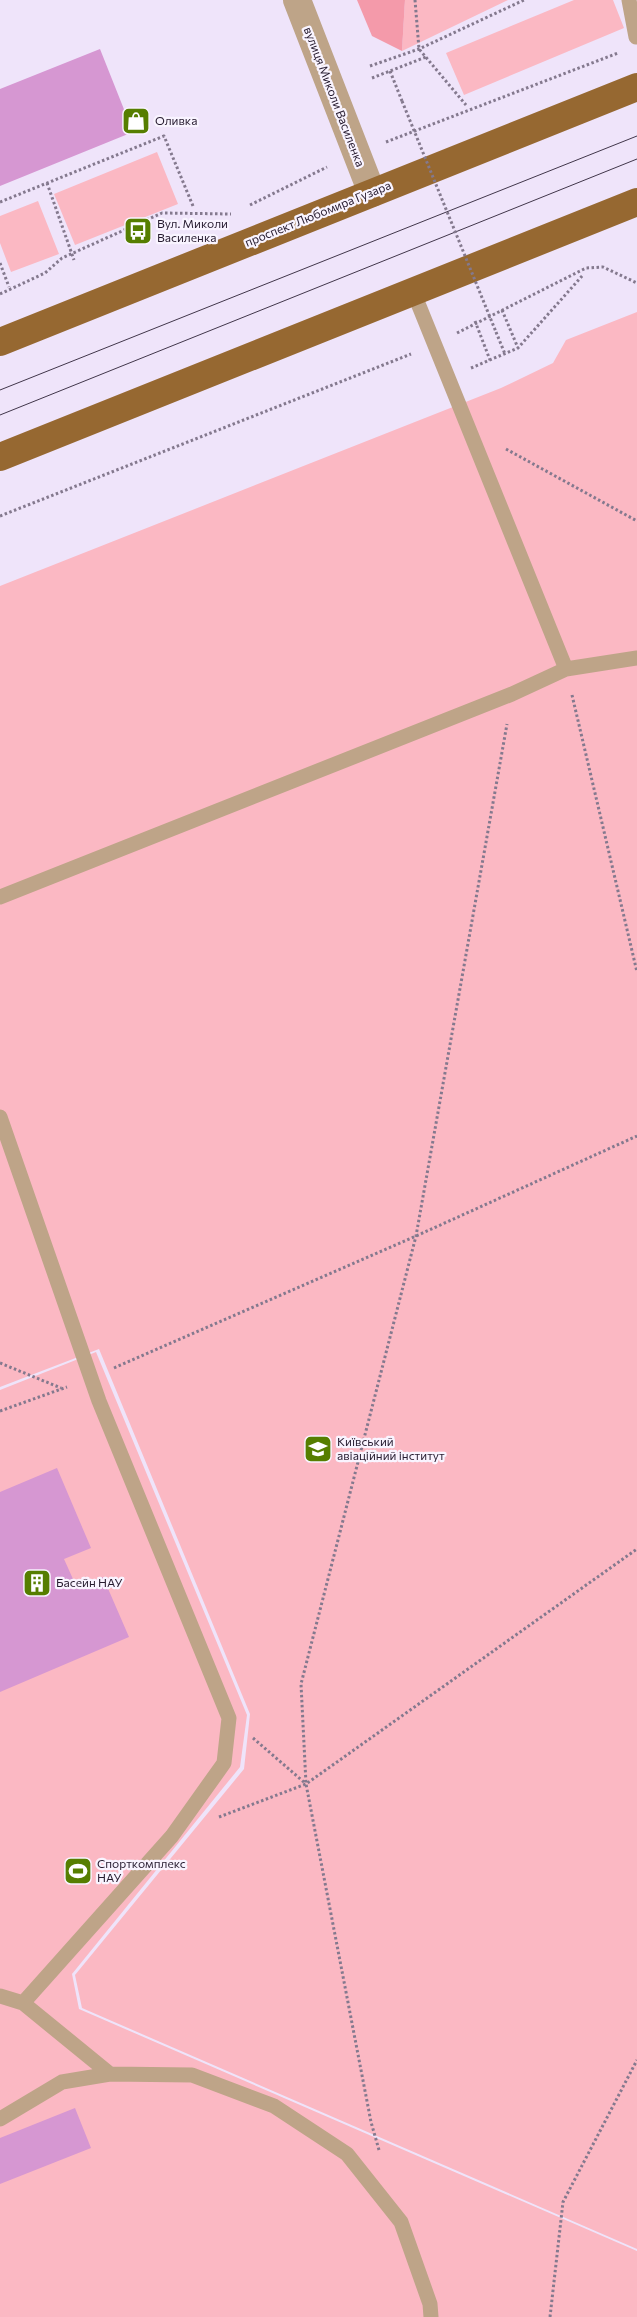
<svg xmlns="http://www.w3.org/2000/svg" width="637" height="2317" font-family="Commissioner,sans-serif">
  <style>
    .green { fill: #fbb8c3 }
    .forest { fill: #f49aaa }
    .building { fill: #d697d2 }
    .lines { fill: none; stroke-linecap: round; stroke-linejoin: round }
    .path { stroke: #84798e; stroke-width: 3; stroke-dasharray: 2.5 2.5; stroke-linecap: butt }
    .lane { stroke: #bea488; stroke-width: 15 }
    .street { stroke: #bea488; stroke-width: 28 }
    .primary { stroke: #966831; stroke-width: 28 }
    .tram { stroke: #41364a; stroke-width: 1 }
    .path-bridge { stroke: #84798e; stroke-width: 3; stroke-dasharray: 2.5 2.5; stroke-linecap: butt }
    .labels { text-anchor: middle; stroke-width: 4.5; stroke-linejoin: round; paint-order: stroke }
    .street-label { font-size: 12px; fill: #261b2f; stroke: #f9f4ff }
    .poi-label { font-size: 12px; fill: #261b2f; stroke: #f9f4ff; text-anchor: start }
  </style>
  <rect width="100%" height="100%" fill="#efe4fa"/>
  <path class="green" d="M405,0h103l-106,51z
    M574,0h39l11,28 -160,67 -18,-42z
    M157,152l21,52 -103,41 -21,-51z
    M38,201l21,53 -48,18 -11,-29v-27z
    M637,312v1937l-555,-241 -7,-33 169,-206 6,-55 -151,-365 -99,38v-801l501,-198 52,-25 13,-23z
    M96,1352l151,363 -7,52 -168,207 7,35 558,242v66h-637v-927z"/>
  <path class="forest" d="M357,0h48l-3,51 -30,-15z"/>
  <path class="building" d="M100,49l33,83 -133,54v-97z
    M57,1468l34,80 -27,11 13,29 26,-11 26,60 -129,55v-200z
    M75,2108l16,40 -91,36v-46z"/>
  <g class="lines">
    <path class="path" d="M415,0l4,49 47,56
      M370,66l49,-17 105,-49
      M390,71l12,30
      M372,78l54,-21
      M386,142l232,-89
      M47,183l27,77
      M0,202l164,-66 29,70
      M250,205l77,-38
      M0,263l9,24
      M0,294l45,-21 17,-15 100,-45 69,1
      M502,310l16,38
      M475,321l15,39
      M496,332l9,22
      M457,333l129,-65 17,-1 34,16
      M471,368l47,-20 65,-73
      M506,449l131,72
      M0,516l411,-162
      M572,695l65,277
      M0,1363l61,25
      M114,1368l302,-132 221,-100
      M0,1411l67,-24
      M253,1738l52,45
      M219,1817l87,-33 331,-235
      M379,2150l-8,-28 -65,-338 -5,-100 115,-448 91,-512
      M550,2317l13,-115 74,-142"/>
    <path class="lane" d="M629,0l7,37
      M413,291l153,378 71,-11
      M0,897l512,-203 54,-25
      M0,1117l99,284 130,317 -5,45 -52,73 -149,167 -23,-7
      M23,2003l87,71
      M0,2119l62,-37 48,-8 82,1 82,31 73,48 54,68 29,82 1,13"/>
    <path class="street" d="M297,0l75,193"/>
    <path class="primary" d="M0,342l637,-255
      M0,457l637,-255"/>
    <path class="tram" d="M0,390l637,-254
      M0,415l637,-256"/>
    <path class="path-bridge" d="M402,101l94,231"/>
  </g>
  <defs>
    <symbol id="shop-square" viewBox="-11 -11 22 22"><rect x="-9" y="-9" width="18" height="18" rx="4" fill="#567e00" stroke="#f9f4ff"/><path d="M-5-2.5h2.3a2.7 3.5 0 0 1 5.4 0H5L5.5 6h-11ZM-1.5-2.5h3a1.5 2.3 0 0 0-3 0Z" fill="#fff"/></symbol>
    <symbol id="bus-square" viewBox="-11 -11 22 22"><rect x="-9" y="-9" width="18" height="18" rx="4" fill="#567e00" stroke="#f9f4ff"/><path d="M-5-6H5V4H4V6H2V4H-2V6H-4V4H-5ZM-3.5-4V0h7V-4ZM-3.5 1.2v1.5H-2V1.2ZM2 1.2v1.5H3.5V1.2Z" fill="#fff"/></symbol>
    <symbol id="university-square" viewBox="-11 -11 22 22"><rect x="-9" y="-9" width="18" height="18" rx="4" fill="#567e00" stroke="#f9f4ff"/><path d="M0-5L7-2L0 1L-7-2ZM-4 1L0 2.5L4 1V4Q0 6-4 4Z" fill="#fff"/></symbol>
    <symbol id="building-square" viewBox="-11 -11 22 22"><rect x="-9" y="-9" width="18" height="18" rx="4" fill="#567e00" stroke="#f9f4ff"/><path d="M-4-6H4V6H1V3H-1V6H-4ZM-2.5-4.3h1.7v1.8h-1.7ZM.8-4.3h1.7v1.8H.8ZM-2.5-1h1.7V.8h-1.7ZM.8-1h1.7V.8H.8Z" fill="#fff"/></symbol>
    <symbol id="stadium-square" viewBox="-11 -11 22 22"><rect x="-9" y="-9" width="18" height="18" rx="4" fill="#567e00" stroke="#f9f4ff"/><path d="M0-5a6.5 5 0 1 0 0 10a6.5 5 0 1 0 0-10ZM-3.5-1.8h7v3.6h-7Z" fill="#fff"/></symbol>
  </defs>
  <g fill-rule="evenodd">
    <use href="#shop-square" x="120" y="105" width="32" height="32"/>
    <use href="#bus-square" x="122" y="215" width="32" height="32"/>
    <use href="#university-square" x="302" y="1433" width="32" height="32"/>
    <use href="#building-square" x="21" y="1567" width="32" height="32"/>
    <use href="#stadium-square" x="62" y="1855" width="32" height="32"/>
  </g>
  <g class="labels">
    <g class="street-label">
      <text transform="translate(334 97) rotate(69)" y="4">вулиця Миколи Василенка</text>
      <text transform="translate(318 214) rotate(-22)" y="4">проспект Любомира Гузара</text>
    </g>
    <g class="poi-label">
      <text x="155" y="125">Оливка</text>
      <text x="157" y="228">Вул. Миколи<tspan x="157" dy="14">Василенка</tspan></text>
      <text x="337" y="1446">Київський<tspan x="337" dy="14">авіаційний інститут</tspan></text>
      <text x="56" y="1587">Басейн НАУ</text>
      <text x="97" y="1868">Спорткомплекс<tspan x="97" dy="14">НАУ</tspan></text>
    </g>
  </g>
</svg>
